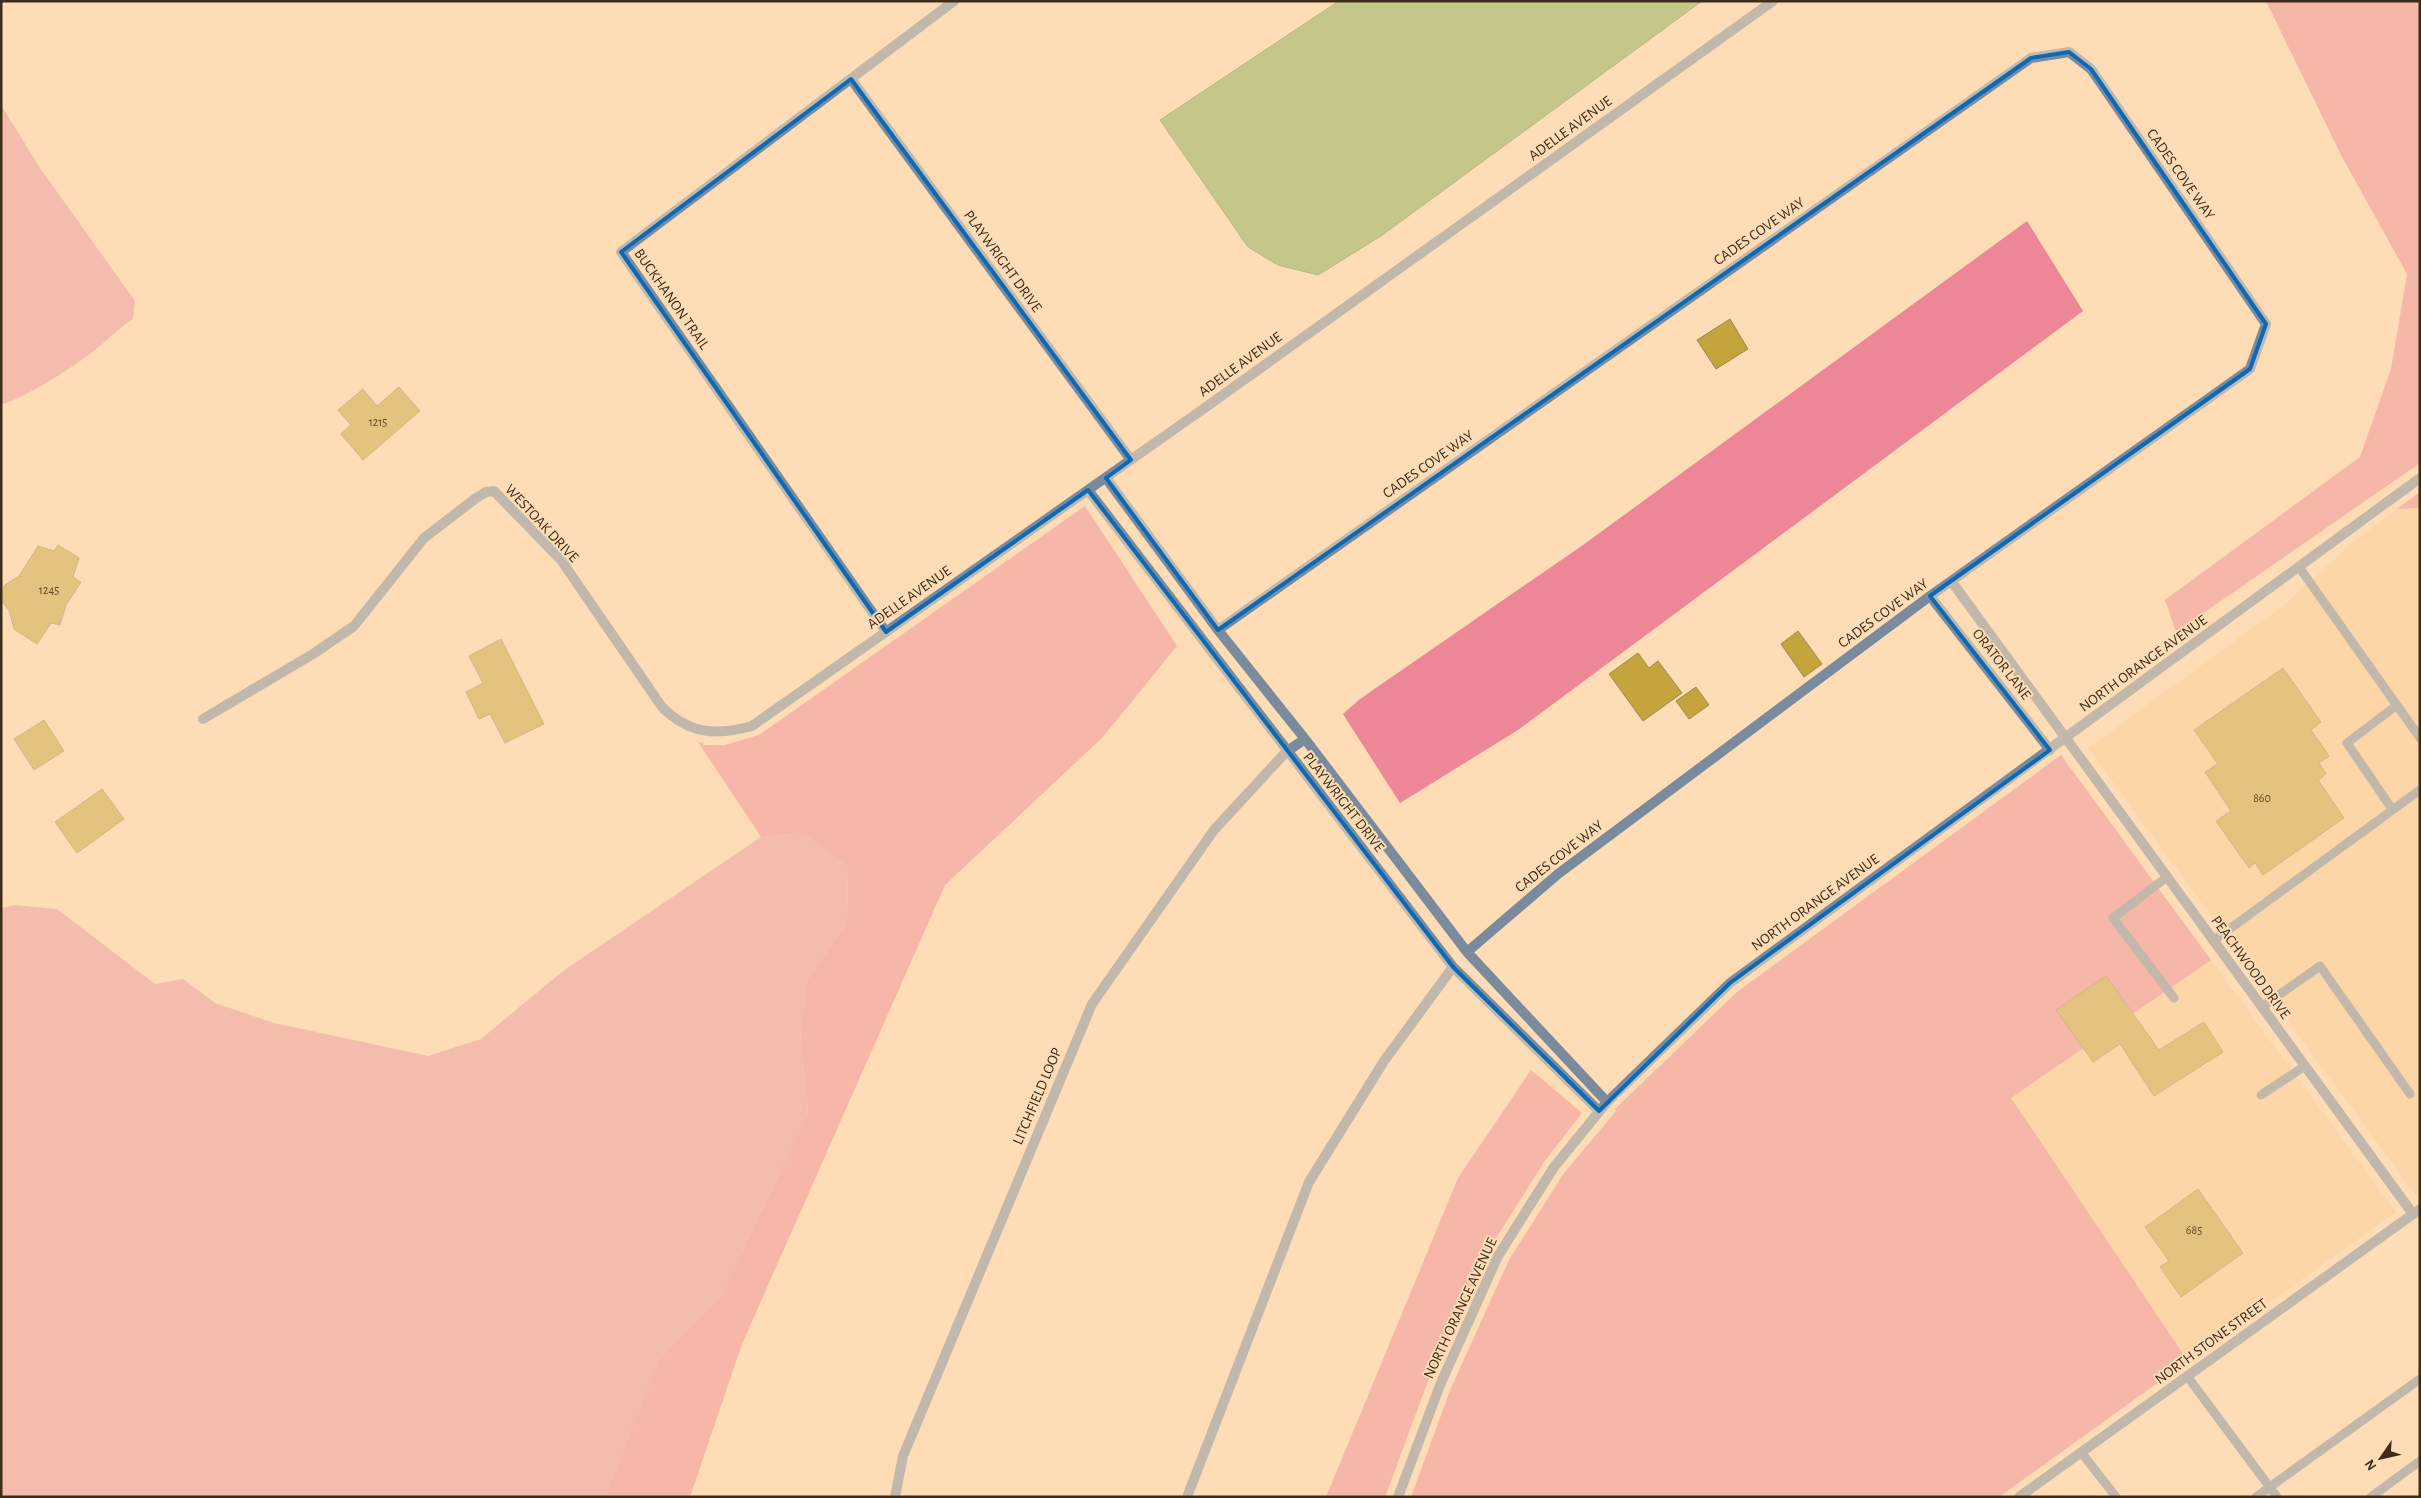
<svg xmlns="http://www.w3.org/2000/svg" width="2421" height="1498" font-family="'Alegreya Sans',sans-serif">
  <style>
    .built { fill: #fdce97 }
    .green { fill: #e795a0 }
    .forest { fill: #ed8797 }
    .water { fill: #81ac56; stroke: #6c8644 }
    .building { fill: #c5a43d; stroke: #9c8951 }
    .lines { fill: none; stroke-linecap: round; stroke-linejoin: round }
    .service { stroke: #7a8b9e; stroke-width: 9 }
    .minor { stroke: #7a8b9e; stroke-width: 10 }
    .tertiary { stroke: #7a8b9e; stroke-width: 10 }
    .marked { fill: none; stroke: #0b69b6; stroke-width: 4; stroke-linejoin: round }
    .labels { text-anchor: middle; stroke-width: 4; stroke-linejoin: round; paint-order: stroke }
    .number-label { font-size: 12px; fill: #5e4a22 }
    .street-label { font-size: 15px; fill: #3c2c19; stroke: #fedcb6 }
  </style>
  <rect width="100%" height="100%" fill="#fedcb6"/>
  <path class="built" d="M2420,508v687l-3,2 -329,-449 195,-142 70,-64 44,-33z
    M2211,960l185,252 -208,149 -178,-263z"/>
  <path class="green" d="M1,105l39,63 95,133 -2,18c-18,11 -26,23 -42,34 -27,20 -58,40 -90,52z
    M803,833l45,34 -1,55 -40,59 -7,50 8,81 -86,183 -63,67 -54,135h-604v-589l14,-3 42,4 98,75 28,-5 32,24 59,20 154,33 53,-17 82,-68 198,-134z"/>
  <path class="forest" d="M2266,1h154v462l-244,169 -11,-32 195,-143 31,-88 16,-95 -66,-119z
    M2027,221l56,90 -565,419 -118,73 -57,-89 17,-15 223,-154z
    M2420,492v16l-23,1z
    M1085,506l92,140 -75,92 -157,147 -203,459 -52,153h-85l54,-136 63,-66 86,-183 -8,-81 7,-50 40,-59 1,-55 -45,-34 -42,4 -63,-95 5,1v2h22l34,-10z
    M2061,755l150,205 -200,138 177,263 -189,136h-588l40,-109 58,-128 55,-87 52,-62 -1,-2 122,-117z
    M1531,1070l51,43 -38,49 -56,89 -60,130 -43,116h-59l132,-319z"/>
  <path class="water" d="M1339,1h363l-321,235 -63,39 -40,-10 -30,-18 -88,-127z"/>
  <path class="building" d="M1730,319l18,30 -32,20 -19,-29z
    M399,387l21,24 -57,49 -22,-26 10,-9 -13,-15 25,-21 14,17z
    M58,545l21,13 -6,19 8,5 -15,23 -6,20 -9,-2 -14,21 -23,-15 -5,-19 -8,-9v-9l4,-7 14,-9 19,-30 16,5z
    M1798,631l24,33 -18,13 -23,-33z
    M501,639l43,85 -39,19 -15,-29 -11,5 -13,-27 17,-9 -14,-27z
    M1638,653l11,15 9,-7 24,32 -39,28 -34,-47z
    M2283,668l38,54 -10,8 18,26 -10,7 7,11 -8,6 26,38 -81,57 -8,-12 -6,5 -33,-47 15,-10 -26,-39 13,-8 -24,-34z
    M1696,687l13,18 -20,14 -13,-18z
    M44,720l20,31 -30,19 -20,-31z
    M102,789l22,30 -47,34 -22,-31z
    M2106,976l53,74 45,-28 19,30 -69,44 -34,-52 -27,18 -37,-52z
    M2198,1189l45,64 -62,44 -21,-30 9,-6 -24,-34z"/>
  <g class="lines">
    <path class="service" d="M2299,567l121,171
      M2392,809l-45,-66 50,-38
      M2167,877l-54,41 61,80
      M2213,941l207,-151
      M2262,1007l58,-41 90,128
      M2261,1095l44,-29
      M2187,1376l90,121
      M2081,1452l35,45
      M2256,1497l164,-118
      M2371,1497l49,-36"/>
    <path class="minor" d="M851,79l280,381
      M1106,478l112,152 87,109 162,213 140,150
      M1088,490l365,477 146,144
      M1952,582l461,632
      M1930,596l120,154
      M1218,630l813,-572 38,-6 22,17 175,255 -16,45 -320,227 -372,278 -91,78
      M886,632l-265,-380 333,-251
      M203,719l110,-65 41,-28 70,-88 52,-40 10,-6 8,-1 67,69 101,147c27,27 54,29 90,19l454,-319 567,-406
      M895,1497l8,-41 189,-452 122,-174 72,-78 19,-13
      M1187,1497l122,-315 75,-121 69,-94"/>
    <path class="tertiary" d="M1398,1497l42,-112 58,-129 56,-89 53,-65 123,-119 690,-505
      M2019,1497l401,-288"/>
  </g>
  <path d="M0 0H2421V1498H0ZM2069,52l22,17 175,255 -16,45 -320,227 120,154 -320,233 -131,128 -146,-144 -365,-477 -202,142 -265,-380 230,-173 280,381 -25,18 112,152 813,-572z" fill="#fedcb6" fill-opacity=".55" fill-rule="evenodd"/>
  <path class="marked" d="M2069,52l22,17 175,255 -16,45 -320,227 120,154 -320,233 -131,128 -146,-144 -365,-477 -202,142 -265,-380 230,-173 280,381 -25,18 112,152 813,-572z"/>
  <g class="labels">
    <g class="number-label">
      <text x="378" y="426">1215</text>
      <text x="49" y="594">1245</text>
      <text x="2262" y="802">860</text>
      <text x="2194" y="1234">685</text>
    </g>
    <g class="street-label">
      <text transform="translate(1570 128) rotate(-36)" y="5">ADELLE AVENUE</text>
      <text transform="translate(2181 174) rotate(55)" y="5">CADES COVE WAY</text>
      <text transform="translate(1759 231) rotate(-35)" y="5">CADES COVE WAY</text>
      <text transform="translate(1003 261) rotate(54)" y="5">PLAYWRIGHT DRIVE</text>
      <text transform="translate(672 299) rotate(55)" y="5">BUCKHANON TRAIL</text>
      <text transform="translate(1240 364) rotate(-36)" y="5">ADELLE AVENUE</text>
      <text transform="translate(1428 464) rotate(-35)" y="5">CADES COVE WAY</text>
      <text transform="translate(542 523) rotate(47)" y="5">WESTOAK DRIVE</text>
      <text transform="translate(909 597) rotate(-35)" y="5">ADELLE AVENUE</text>
      <text transform="translate(1883 613) rotate(-36)" y="5">CADES COVE WAY</text>
      <text transform="translate(2143 663) rotate(-36)" y="5">NORTH ORANGE AVENUE</text>
      <text transform="translate(2002 664) rotate(52)" y="5">ORATOR LANE</text>
      <text transform="translate(1344 802) rotate(52)" y="5">PLAYWRIGHT DRIVE</text>
      <text transform="translate(1559 856) rotate(-38)" y="5">CADES COVE WAY</text>
      <text transform="translate(1815 902) rotate(-36)" y="5">NORTH ORANGE AVENUE</text>
      <text transform="translate(2251 967) rotate(54)" y="5">PEACHWOOD DRIVE</text>
      <text transform="translate(1037 1096) rotate(-67)" y="5">LITCHFIELD LOOP</text>
      <text transform="translate(1460 1308) rotate(-65)" y="5">NORTH ORANGE AVENUE</text>
      <text transform="translate(2211 1341) rotate(-36)" y="5">NORTH STONE STREET</text>
    </g>
  </g>
  <rect width="2421" height="1498" fill="none" stroke="#3c2c19" stroke-width="5"/>
  <g transform="translate(2381 1458) rotate(236)" stroke="#fedcb6" stroke-width="4" paint-order="stroke">
  <path d="M0-4L9 19L0 12L-9 19Z" fill="#3c2c19"/>
  <text y="-8" font-size="14" font-weight="bold" text-anchor="middle" fill="#3c2c19">N</text>
  </g>
</svg>
